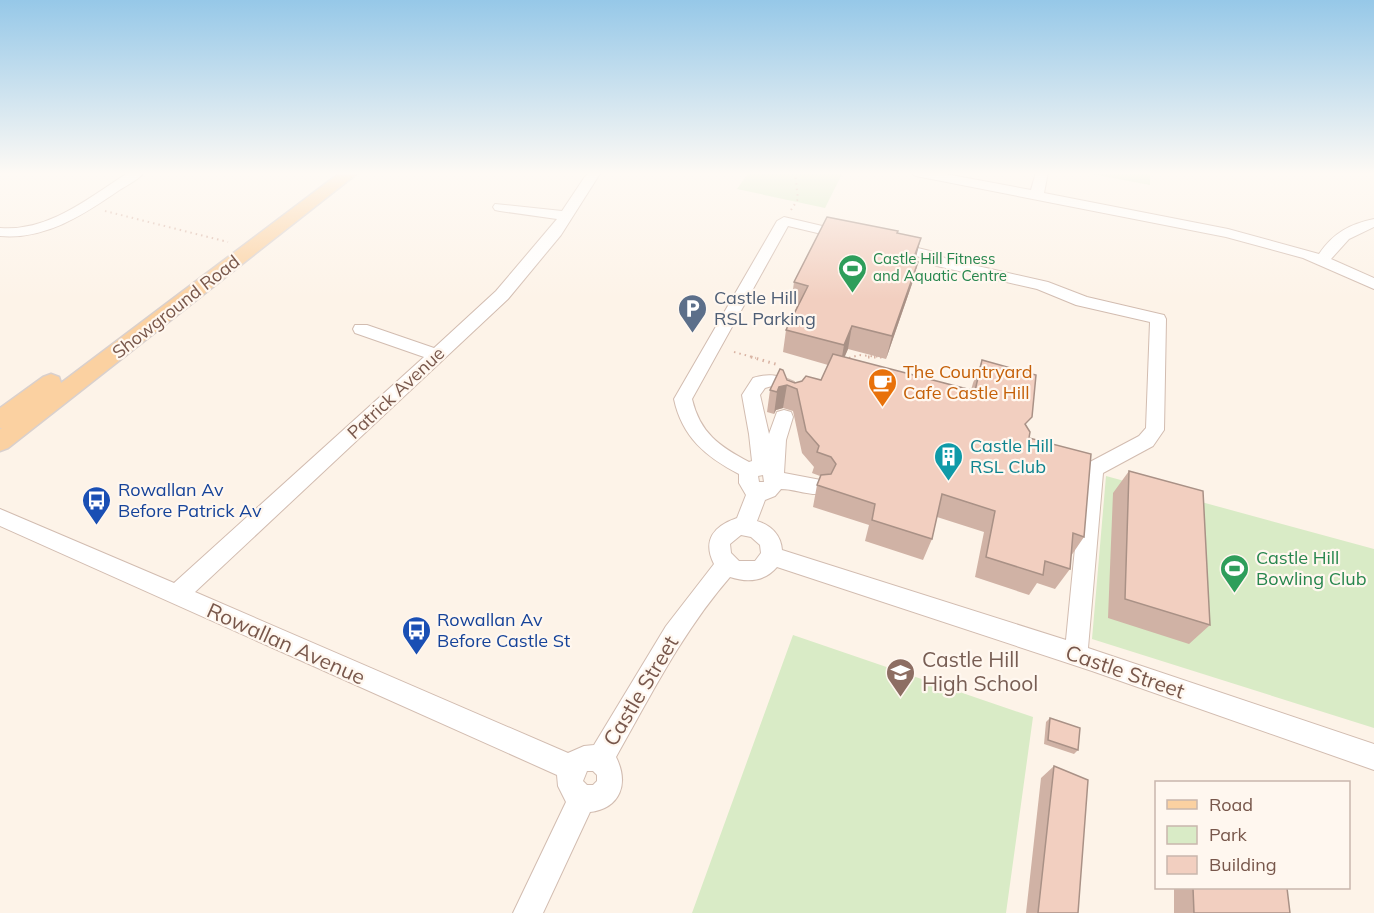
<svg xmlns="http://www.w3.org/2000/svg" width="1374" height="913" font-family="Mulish,sans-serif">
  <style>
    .green { fill: #d9ebc6 }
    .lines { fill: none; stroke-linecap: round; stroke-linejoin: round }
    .minor-casing { stroke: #d2bcb0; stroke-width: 2 }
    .major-casing { stroke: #d9d0cd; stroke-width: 3 }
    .path-far1 { stroke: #d8b2a2; stroke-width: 2; stroke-dasharray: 1.5 4; stroke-linecap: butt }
    .path { stroke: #d8b2a2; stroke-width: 3; stroke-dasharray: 1.5 4.5; stroke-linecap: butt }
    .minor { fill: #fff; fill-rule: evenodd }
    .major { fill: #fbd1a1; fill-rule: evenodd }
    .wall { fill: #d0b2a5 }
    .shaded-wall { fill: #a99186 }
    .building { fill: #f2cfc0; stroke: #a99186; stroke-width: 1.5 }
    .labels { text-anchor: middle; stroke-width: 4.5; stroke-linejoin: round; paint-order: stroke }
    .far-leisure-label { font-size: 15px; fill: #27864d; stroke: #fff7ef; text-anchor: start }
    .service-label { font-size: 18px; fill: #4e5e75; stroke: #fff7ef; text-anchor: start }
    .street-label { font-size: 18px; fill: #78574b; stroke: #fff7ef }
    .food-label { font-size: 18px; fill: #c56008; stroke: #fff7ef; text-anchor: start }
    .culture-label { font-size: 18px; fill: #0d838f; stroke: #fff7ef; text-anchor: start }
    .transit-label { font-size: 18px; fill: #164399; stroke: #fff7ef; text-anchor: start }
    .leisure-label { font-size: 18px; fill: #27864d; stroke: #fff7ef; text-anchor: start }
    .near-street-label { font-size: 21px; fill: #78574b; stroke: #fff7ef }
    .near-education-label { font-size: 21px; fill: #785e54; stroke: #fff7ef; text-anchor: start }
  </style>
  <rect width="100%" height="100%" fill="#fdf3e8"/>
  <path class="green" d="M749,172h94l-18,36 -88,-19z
    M1081,172h69v13z
    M1106,476l268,73v179l-282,-89z
    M793,635l240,82 -27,196h-314z"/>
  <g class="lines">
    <defs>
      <path id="minor" d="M129,172h16c-7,8 -18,13 -27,19 -35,24 -73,49 -118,45v-8c49,4 90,-31 129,-56z
        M588,172h13l-40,63 -53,64 -313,293 373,161 16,-7 10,-1 72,-119 48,-62c-12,-24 0,-38 23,-46l9,-23 -7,-12v-9c-33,-17 -57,-37 -65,-75l103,-178 7,-4 68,16 2,3 -7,4 -59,-14 -96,173c8,34 27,47 57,63l3,-1 -3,-27 -7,-39 11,-17c16,-5 26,-3 41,4l7,14 -3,5 -6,2 -6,-2 -5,-11 -9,-4 -7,2 -5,7 9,39 8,-22 7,-2 7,2 2,5 -7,23 -2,33 42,8 3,6 -3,6c-14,4 -31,-4 -45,-4l-6,7 -10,4 -8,21c14,4 24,14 25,29l284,90 16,-163 6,-14 51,-27 7,-8 4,-106 -74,-17 -39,-16 -100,-23 -17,-9 -32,-7 -3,-3 8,-5 37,9 17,8 101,23 39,15 77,18 2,4 -2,111 -11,16 -50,27 -15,175 286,96v26l-282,-99 -315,-104c-12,14 -29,16 -47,10 -47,54 -79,118 -114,180 13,26 5,51 -26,55l-47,101h-30l53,-111 -8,-16 -1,-11 -557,-249v-17l174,74 250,-226 -69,-24 -2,-4 2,-4h12l67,23 62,-57 61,-72 -57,-8 -5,-1 -2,-3 2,-3 67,7zM763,475l1,7h-5l-1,-6zM741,535l10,2 9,8 1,8 -6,8h-16l-8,-8 -1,-9zM587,771h6l4,4v6l-4,4h-6l-4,-4z
        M909,172h26l96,18 5,-18h12l-4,21 184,36 91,25c14,-21 31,-30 55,-35v8l-25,12 -18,20 43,19v11l-71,-31 -77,-21 -310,-61z"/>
      <path id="major" d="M341,172h18l-351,276 -8,3v-22l2,-1h-2v-20l43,-31 8,-3 8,3 2,6z"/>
    </defs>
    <use href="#minor" class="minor-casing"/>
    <use href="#major" class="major-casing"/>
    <path class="path-far1" d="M791,210l7,-11 -3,-27
      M105,211l123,31
      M734,352l22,6
      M849,358l10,-3 23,2"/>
    <path class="path" d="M751,357l28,8
      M868,357h14
      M848,360l1,-3"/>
    <use href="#minor" class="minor"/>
    <use href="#major" class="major"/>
  </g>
  <path class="wall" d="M897,233l18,28 3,1 -6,22 -26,75 -38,-10 -4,8 127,33 2,-7 9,-23 45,67 2,11 55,99 -13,19 -1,13 -15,20 -18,-6 -8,12 -54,-18 9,-45 -47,-15 -5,22 -9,21 -58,-19 4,-16 -56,-18 4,-22 3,-9 -8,-3 2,-6 -12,-14 -9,-42 -10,-3 -7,2 -2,4 -7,-2 3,-22 17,-10 8,3 26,-3 7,-15 -45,-13 3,-22 11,-24 -6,-2 3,-22z
    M1129,471l81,154 -21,19 -81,-26 5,-125z
    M1050,718l28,32 -4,4 -30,-10 2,-22z
    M1054,766l24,147h-52l15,-135z
    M1174,888h113l3,25h-116z"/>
  <path class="shaded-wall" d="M921,238l-6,23 -2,-1z
    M918,262l-6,22 -26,75 6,-23z
    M852,326l-4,23 -8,19 4,-23z
    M787,385l-4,23 -7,2 -2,4 3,-22 2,-5z"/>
  <path class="building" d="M827,217l71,14 -1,2 24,5 -8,22 5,2 -26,74 -40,-10 -8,19 -58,-15 22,-44 -14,-4z
    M833,354l142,37 7,-31 54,15 -4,42 -7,7 5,8 -1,6 62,16 -7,83 -11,-4 -3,36 -25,-8 -2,14 -57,-18 9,-46 -53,-17 -10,45 -60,-19 3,-16 -58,-19 4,-10 10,-1 5,-10 -5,-7 -14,-5 2,-6 -13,-15 -9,-42 -10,-4 -8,2 -2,5 -7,-2 10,-21 3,1 4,10 8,3 7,-2 4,-5 15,4z
    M1129,471l74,20 7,134 -85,-26z
    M1050,718l30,10 -2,22 -30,-10z
    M1054,766l34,14 -10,133h-40z
    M1193,888h94l3,25h-96z"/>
  <linearGradient id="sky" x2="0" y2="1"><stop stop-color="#96c8e8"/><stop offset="0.58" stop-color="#fefaf5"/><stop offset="1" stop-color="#fefaf5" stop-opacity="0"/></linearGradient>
  <rect width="1374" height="299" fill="url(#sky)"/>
  <defs>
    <symbol id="stadium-pin" viewBox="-11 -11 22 30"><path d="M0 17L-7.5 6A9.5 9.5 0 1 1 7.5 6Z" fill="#2e9e5b" stroke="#fff7ef"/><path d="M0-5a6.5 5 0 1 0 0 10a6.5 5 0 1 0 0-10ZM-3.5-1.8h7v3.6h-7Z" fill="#fff"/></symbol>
    <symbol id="parking-pin" viewBox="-11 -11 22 30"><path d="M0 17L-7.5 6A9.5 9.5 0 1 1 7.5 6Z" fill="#5c6f8a" stroke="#fff7ef"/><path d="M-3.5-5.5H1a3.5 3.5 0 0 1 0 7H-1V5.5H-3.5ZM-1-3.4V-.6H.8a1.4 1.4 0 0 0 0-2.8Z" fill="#fff"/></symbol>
    <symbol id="cafe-pin" viewBox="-11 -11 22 30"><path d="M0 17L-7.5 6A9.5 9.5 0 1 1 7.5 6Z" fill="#e8710a" stroke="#fff7ef"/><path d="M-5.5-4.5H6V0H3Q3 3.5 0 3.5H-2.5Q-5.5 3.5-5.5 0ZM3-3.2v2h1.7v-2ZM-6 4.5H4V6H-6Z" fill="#fff"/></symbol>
    <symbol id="building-pin" viewBox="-11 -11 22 30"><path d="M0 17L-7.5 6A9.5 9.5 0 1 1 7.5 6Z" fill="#0f9aa8" stroke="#fff7ef"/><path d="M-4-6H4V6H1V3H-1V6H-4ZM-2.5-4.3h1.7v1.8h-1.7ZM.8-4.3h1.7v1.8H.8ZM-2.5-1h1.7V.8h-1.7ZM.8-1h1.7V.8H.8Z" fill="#fff"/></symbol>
    <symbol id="bus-pin" viewBox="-11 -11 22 30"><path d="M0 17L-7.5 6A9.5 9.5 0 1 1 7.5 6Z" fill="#1a4fb4" stroke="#fff7ef"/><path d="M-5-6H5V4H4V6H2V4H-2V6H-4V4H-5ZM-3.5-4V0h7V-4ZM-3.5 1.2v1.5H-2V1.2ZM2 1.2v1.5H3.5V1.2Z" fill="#fff"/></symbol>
    <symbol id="school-pin" viewBox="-11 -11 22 30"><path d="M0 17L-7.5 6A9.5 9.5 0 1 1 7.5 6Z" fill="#8d6e63" stroke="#fff7ef"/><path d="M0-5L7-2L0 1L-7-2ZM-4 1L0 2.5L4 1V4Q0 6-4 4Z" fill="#fff"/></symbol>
  </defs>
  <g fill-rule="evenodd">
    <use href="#stadium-pin" x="836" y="252" width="33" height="45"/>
    <use href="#parking-pin" x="676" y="292" width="33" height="45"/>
    <use href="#cafe-pin" x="866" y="366" width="33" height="45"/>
    <use href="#building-pin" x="932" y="440" width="33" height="45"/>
    <use href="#bus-pin" x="80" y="484" width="33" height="45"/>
    <use href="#stadium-pin" x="1218" y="552" width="33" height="45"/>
    <use href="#bus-pin" x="400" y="614" width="33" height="45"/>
    <use href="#school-pin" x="884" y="656" width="33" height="45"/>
  </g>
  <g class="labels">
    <g class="far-leisure-label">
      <text x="873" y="264">Castle Hill Fitness<tspan x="873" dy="17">and Aquatic Centre</tspan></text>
    </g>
    <g class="service-label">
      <text x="714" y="304">Castle Hill<tspan x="714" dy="21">RSL Parking</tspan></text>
    </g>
    <g class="street-label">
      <text transform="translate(176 307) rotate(-38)" y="6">Showground Road</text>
      <text transform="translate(396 393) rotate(-43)" y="6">Patrick Avenue</text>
    </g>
    <g class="food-label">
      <text x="903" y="378">The Countryard<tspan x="903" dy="21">Cafe Castle Hill</tspan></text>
    </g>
    <g class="culture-label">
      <text x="970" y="452">Castle Hill<tspan x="970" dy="21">RSL Club</tspan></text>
    </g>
    <g class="transit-label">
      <text x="118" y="496">Rowallan Av<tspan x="118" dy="21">Before Patrick Av</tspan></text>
      <text x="437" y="626">Rowallan Av<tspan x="437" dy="21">Before Castle St</tspan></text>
    </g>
    <g class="leisure-label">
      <text x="1256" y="564">Castle Hill<tspan x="1256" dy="21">Bowling Club</tspan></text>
    </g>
    <g class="near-street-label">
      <text transform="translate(286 644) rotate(24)" y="7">Rowallan Avenue</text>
      <text transform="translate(1125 672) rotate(19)" y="7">Castle Street</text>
      <text transform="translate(641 691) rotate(-59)" y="7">Castle Street</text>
    </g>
    <g class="near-education-label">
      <text x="922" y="667">Castle Hill<tspan x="922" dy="24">High School</tspan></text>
    </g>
  </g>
  <rect x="1155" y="781" width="195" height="108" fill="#fff7ef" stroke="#c9b7ad" stroke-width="1.5"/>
  <rect x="1167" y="800" width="30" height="9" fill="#fbd1a1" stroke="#c9b7ad" stroke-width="1.5"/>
  <text x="1209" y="811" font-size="18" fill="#78574b">Road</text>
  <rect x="1167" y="826" width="30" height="18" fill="#d9ebc6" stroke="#c9b7ad" stroke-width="1.5"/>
  <text x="1209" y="841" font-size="18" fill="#78574b">Park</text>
  <rect x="1167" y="856" width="30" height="18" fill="#f2cfc0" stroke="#c9b7ad" stroke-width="1.5"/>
  <text x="1209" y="871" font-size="18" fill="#78574b">Building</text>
</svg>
